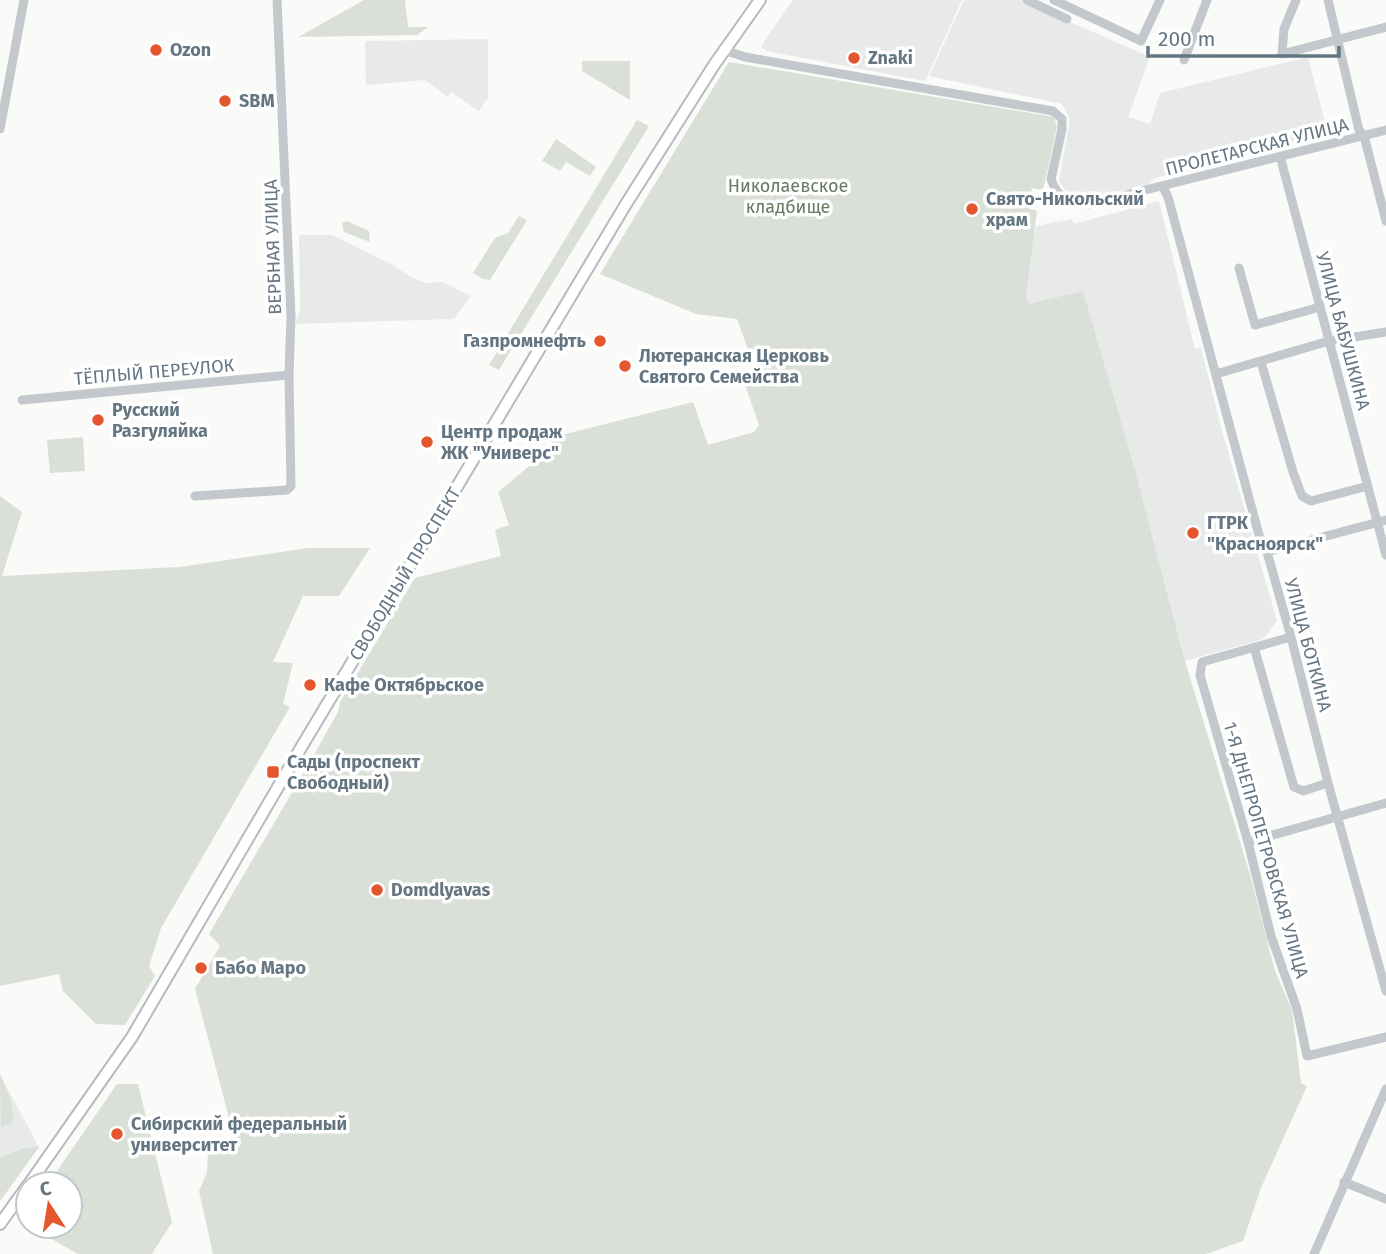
<svg xmlns="http://www.w3.org/2000/svg" width="1386" height="1254" font-family="'Fira Sans',sans-serif">
  <style>
    .built { fill: #e8e9e9 }
    .green { fill: #dadfd7 }
    .lines { fill: none; stroke-linecap: round; stroke-linejoin: round }
    .major-casing { stroke: #b5babe; stroke-width: 14 }
    .minor { stroke: #c3c8cc; stroke-width: 9 }
    .major { stroke: #fff; stroke-width: 10 }
    .poi-dot { fill: #e4572e; stroke: #fff; stroke-width: 2.5 }
    .labels { text-anchor: middle; stroke-width: 7; stroke-linejoin: round; paint-order: stroke }
    .poi-label { font-size: 18px; font-weight: bold; fill: #657683; stroke: #fff; text-anchor: start }
    .street-label { font-size: 18px; fill: #657683; stroke: #fff }
    .park-label { font-size: 18px; fill: #687a64; stroke: #fff }
  </style>
  <rect width="100%" height="100%" fill="#fafaf8"/>
  <path class="built" d="M793,0h169l-37,81 -159,-30 -5,-5z
    M964,0h56l130,57 -22,60 22,7 10,-31 148,-36 20,77 -173,44 -6,6 -59,14 -17,-3 -8,-5 -6,-9 11,-62 -8,-15 -133,-28z
    M488,39v59l-9,13 -28,-19 -3,5 -23,-17 -59,5 -1,-44z
    M1159,201l36,148 6,-1 21,83 55,190 -14,18 -78,22 -50,-191 -52,-178 -54,12 -3,-9 4,-40 6,-29 36,-7 2,5z
    M299,235h33l59,29 20,13 16,6 16,-1 28,14 -17,23 -159,5 5,-14z
    M0,1075l39,72 -39,54z"/>
  <path class="green" d="M364,0h41l3,27h20l-11,8 -119,2z
    M582,61h48v39l-48,-29z
    M729,62l325,55 3,10 -14,63 -11,-2 -4,20 9,3 -11,84 3,9 54,-13 52,179 50,191 64,210 26,100 17,39 9,73 6,3 -46,102 -18,53 -37,13h-993l-14,-63 8,-19 1,-19 28,-9 -41,-155 25,-43 -11,-12 102,-174 27,-48 2,-10 75,-124 86,-22 -6,-26 14,-5 -11,-33 54,-45 -2,-9 143,-36 15,43 46,-13 5,-7 -14,-40 14,-5 -22,-61 -41,-5 -96,-40z
    M637,120l12,6 -150,244 -10,-5z
    M556,139l40,28 -6,9 -24,-14 -6,9 -18,-10z
    M519,216l8,4 -37,60 -7,-1 -10,-6 22,-35 13,-5z
    M347,221l22,10 1,11 -26,-10 -2,-9z
    M83,437l2,34 -35,2 -3,-33z
    M0,496l22,16 -20,64 177,-9 129,-19h62l-31,48h-36l-30,66 20,1 -10,41 7,3 -129,221 -12,38 6,10 -30,49 -29,-1 -33,-33 -4,-17 -59,12z
    M0,1075c6,11 17,39 11,49l-10,3z
    M117,1084h21l34,138 -20,32h-74l-49,-28h41v-42h-22z
    M39,1147l-39,54v-43l23,-10z"/>
  <g class="lines">
    <defs>
      <path id="major" d="M29,1184l103,-147 170,-291 324,-542 88,-139 46,-65
        M0,1224l28,-39"/>
    </defs>
    <use href="#major" class="major-casing"/>
    <path class="minor" d="M1027,0l40,19
      M1054,0l87,41 19,-41
      M1296,0l-12,29 -2,25 104,-27
      M1328,0l31,130 5,6 22,85
      M724,50l21,7 308,54 9,8v10l-11,50c6,19 19,23 38,25l297,-74
      M1184,60l23,-60
      M0,129l24,-129
      M1280,156l106,399
      M1163,187l5,10 91,338 8,17 24,85 37,146 58,208
      M1239,268l16,57 65,-18
      M1261,362l32,110 9,24 9,5 57,-15
      M1216,374l113,-33 57,-9
      M22,400l267,-25
      M195,496l92,-6 4,-4 -2,-111 2,-59 -14,-316
      M1267,552l119,-32
      M1291,637l-89,25 -2,13 48,167 23,94 26,73 10,47 79,-19
      M1254,647l40,140 9,4 25,-8
      M1248,842l138,-39
      M1344,1182l42,17
      M1314,1254l72,-165"/>
    <use href="#major" class="major"/>
  </g>
  <g class="poi-dot">
    <circle cx="156" cy="50" r="7"/>
    <circle cx="854" cy="58" r="7"/>
    <circle cx="225" cy="101" r="7"/>
    <circle cx="972" cy="209" r="7"/>
    <circle cx="600" cy="341" r="7"/>
    <circle cx="625" cy="366" r="7"/>
    <circle cx="98" cy="420" r="7"/>
    <circle cx="427" cy="442" r="7"/>
    <circle cx="1193" cy="533" r="7"/>
    <circle cx="310" cy="685" r="7"/>
    <rect x="266" y="765" width="14" height="14" rx="3.5"/>
    <circle cx="377" cy="890" r="7"/>
    <circle cx="201" cy="968" r="7"/>
    <circle cx="117" cy="1134" r="7"/>
  </g>
  <g class="labels">
    <g class="poi-label">
      <text x="170" y="56">Ozon</text>
      <text x="868" y="64">Znaki</text>
      <text x="239" y="107">SBM</text>
      <text x="986" y="205">Свято-Никольский<tspan x="986" dy="21">храм</tspan></text>
      <text x="586" y="347" text-anchor="end">Газпромнефть</text>
      <text x="639" y="362">Лютеранская Церковь<tspan x="639" dy="21">Святого Семейства</tspan></text>
      <text x="112" y="416">Русский<tspan x="112" dy="21">Разгуляйка</tspan></text>
      <text x="441" y="438">Центр продаж<tspan x="441" dy="21">ЖК "Универс"</tspan></text>
      <text x="1207" y="529">ГТРК<tspan x="1207" dy="21">"Красноярск"</tspan></text>
      <text x="324" y="691">Кафе Октябрьское</text>
      <text x="287" y="768">Сады (проспект<tspan x="287" dy="21">Свободный)</tspan></text>
      <text x="391" y="896">Domdlyavas</text>
      <text x="215" y="974">Бабо Маро</text>
      <text x="131" y="1130">Сибирский федеральный<tspan x="131" dy="21">университет</tspan></text>
    </g>
    <g class="street-label">
      <text transform="translate(1257 147) rotate(-14)" y="6">ПРОЛЕТАРСКАЯ УЛИЦА</text>
      <text transform="translate(273 247) rotate(-92)" y="6">ВЕРБНАЯ УЛИЦА</text>
      <text transform="translate(1343 331) rotate(75)" y="6">УЛИЦА БАБУШКИНА</text>
      <text transform="translate(154 372) rotate(-5)" y="6">ТЁПЛЫЙ ПЕРЕУЛОК</text>
      <text transform="translate(405 574) rotate(-59)" y="6">СВОБОДНЫЙ ПРОСПЕКТ</text>
      <text transform="translate(1308 645) rotate(75)" y="6">УЛИЦА БОТКИНА</text>
      <text transform="translate(1266 850) rotate(74)" y="6">1-Я ДНЕПРОПЕТРОВСКАЯ УЛИЦА</text>
    </g>
    <g class="park-label">
      <text x="788" y="192">Николаевское<tspan x="788" dy="21">кладбище</tspan></text>
    </g>
  </g>
  <g transform="translate(49 1205) rotate(348)"><circle r="33" fill="#ffffff" stroke="#c1c8cd" stroke-width="2"/>
  <path d="M0-5L12 26L0 18L-12 26Z" fill="#e4572e"/>
  <text y="-10" font-size="19" font-weight="bold" text-anchor="middle" fill="#657683">С</text>
  </g>
  <path d="M1148 46v10h191v-10" fill="none" stroke="#657683" stroke-width="3.5"/>
  <text x="1158" y="46" font-size="21" fill="#657683" stroke="#ffffff" stroke-width="5" paint-order="stroke">200 m</text>
</svg>
